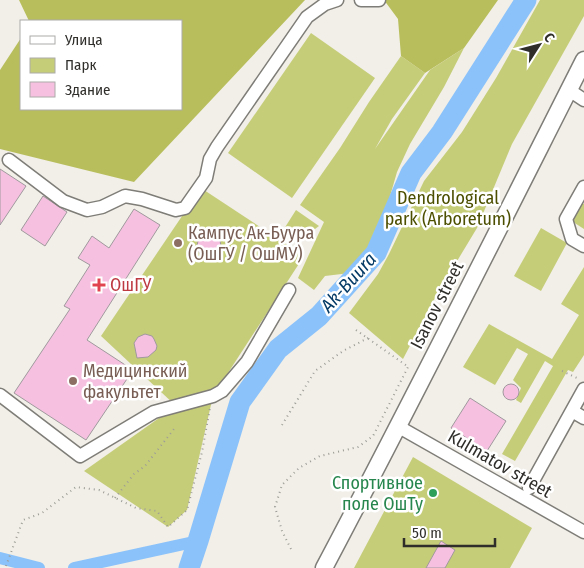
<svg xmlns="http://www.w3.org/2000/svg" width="584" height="568" font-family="'Fira Sans Condensed',sans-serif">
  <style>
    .green { fill: #c6cd79 }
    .forest { fill: #b8be5c }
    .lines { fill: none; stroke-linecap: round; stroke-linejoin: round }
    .canal { stroke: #8bc2fa; stroke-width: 12 }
    .river { stroke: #8bc2fa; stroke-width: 21 }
    .building { fill: #f6c1e1; stroke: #a0999d }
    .minor-casing { stroke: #7f7d77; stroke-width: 15 }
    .major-casing { stroke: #7f7d77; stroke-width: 19 }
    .path { stroke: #9d9c96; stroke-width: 2; stroke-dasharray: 1 4; stroke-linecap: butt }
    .minor { stroke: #fff; stroke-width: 12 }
    .major { stroke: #fff; stroke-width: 16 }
    .education-dot { fill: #8d6e63; stroke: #fff; stroke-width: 2 }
    .health-dot { fill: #e0444e; stroke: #fff; stroke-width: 2 }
    .leisure-dot { fill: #2e9e5b; stroke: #fff; stroke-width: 2 }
    .labels { text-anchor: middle; stroke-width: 5; stroke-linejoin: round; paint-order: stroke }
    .park-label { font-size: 18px; fill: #4c4f00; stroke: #fff }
    .education-label { font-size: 18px; fill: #785e54; stroke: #fff; text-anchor: start }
    .health-label { font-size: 18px; fill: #be3a42; stroke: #fff; text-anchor: start }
    .street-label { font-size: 18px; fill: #2f2e2b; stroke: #fff }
    .leisure-label { font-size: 18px; fill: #27864d; stroke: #fff; text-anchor: end }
    .water-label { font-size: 19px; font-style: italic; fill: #053b66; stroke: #fff }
  </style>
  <rect width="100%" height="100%" fill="#f1efe8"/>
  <path class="green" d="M540,0h44v16l-72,128 -35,84 -41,68 -33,63 -54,-46 29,-39 11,-20 35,-73 38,-49 34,-54z
    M311,33l64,45 -83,120 -64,-45z
    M464,48l-20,39 -34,57 -13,28 -19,66 -28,35 -25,3 -11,14 -16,-12 26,-56 -24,-17 40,-57 29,-46 32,-46 24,17 -33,46 -17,30 55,-79z
    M201,188l103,68 -91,140 -26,114 -19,17 -84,-56 92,-65 -75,-70z
    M580,202l4,2v25l-14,-9z
    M296,210l23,16 -20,15 -17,-9z
    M541,228l26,15 -26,48 -27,-15z
    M584,267v88l-11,17 -5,-2 -53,91 -13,-7 51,-88 -8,-5 -24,42 -5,-3 5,-12 -8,-8 15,-26 -11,-6 -22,37 -32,-18 26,-43 63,35 27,-44 -18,-11z
    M413,457l119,71 -22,40h-156z"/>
  <path class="forest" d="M19,0h286l-171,182 -134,-33v-79l21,-32v71h160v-88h-152z
    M384,0h114l-34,48 -39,25 -24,-17 -3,-37z"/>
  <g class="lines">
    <path class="canal" d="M0,558l39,10
      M74,568l124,-27"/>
    <path class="river" d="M189,568l9,-27 42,-139 38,-53 41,-33 57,-63 35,-80 31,-41 84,-132"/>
  </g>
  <path class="building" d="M0,169l26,17 -26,39z
    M43,196l24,16 -22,34 -24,-16z
    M134,209l26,16 -73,115 46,30 -47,70 -72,-47 56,-84 -6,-3 26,-41 -12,-7 14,-22 17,12z
    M197 246a12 12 0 1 1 24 0a12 12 0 1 1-24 0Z
    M145,334l7,2 2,3 3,7 -1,4 -8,7 -11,1 -3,-15 4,-6z
    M503 392a8 8 0 1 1 16 0a8 8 0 1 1-16 0Z
    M470,398l36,23 -19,30 -36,-23z
    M441,541l14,9 -10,18h-19z"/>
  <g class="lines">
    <defs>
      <path id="minor" d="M361,0h18
        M569,90l15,10
        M9,160l54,41 24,9 15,-3 23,-11 17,3 34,11 9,-2 21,-30 4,-19 7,-12 90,-130 18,-13 12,-4
        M584,187l-18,32 6,20 12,7
        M0,395l80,61 74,-44 59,-16 9,-5 25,-29 42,-72
        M572,411l12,7
        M399,427l185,105
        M529,488l55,-99"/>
      <path id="major" d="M324,568c89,-168 174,-338 260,-508"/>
    </defs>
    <use href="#minor" class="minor-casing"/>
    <use href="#major" class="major-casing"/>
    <path class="path" d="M356,330l51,36
      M562,371l15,7
      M282,425l33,-54 28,-20 25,-13
      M115,498l19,-24 11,-8 29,-37
      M291,549l-9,-18 -7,-24 7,-22 17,-17 21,-12 38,-9 15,-11 35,-69
      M6,566l17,-46 19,-7 34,-26 23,3 37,18 21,3 11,16 19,-17 15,-58 8,-44"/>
    <use href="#minor" class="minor"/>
    <use href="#major" class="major"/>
  </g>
  <g class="education-dot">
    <circle cx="178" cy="243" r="5"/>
    <circle cx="73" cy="381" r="5"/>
  </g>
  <path class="health-dot" d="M96.5 277.5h5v5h5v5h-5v5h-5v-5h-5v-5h5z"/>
  <circle class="leisure-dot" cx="433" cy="493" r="5"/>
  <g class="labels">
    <g class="park-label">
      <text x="448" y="204">Dendrological<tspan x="448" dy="21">park (Arboretum)</tspan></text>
    </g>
    <g class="education-label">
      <text x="188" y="239">Кампус Ак-Буура<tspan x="188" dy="21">(ОшГУ / ОшМУ)</tspan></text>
      <text x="83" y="377">Медицинский<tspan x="83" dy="21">факультет</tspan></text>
    </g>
    <g class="health-label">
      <text x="110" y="291">ОшГУ</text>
    </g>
    <g class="street-label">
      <text transform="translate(437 305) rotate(-63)" y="6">Isanov street</text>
      <text transform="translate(500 464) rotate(30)" y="6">Kulmatov street</text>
    </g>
    <g class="leisure-label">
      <text x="423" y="489">Спортивное<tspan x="423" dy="21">поле ОшТу</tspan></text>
    </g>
    <g class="water-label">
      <text transform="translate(348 282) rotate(-48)" y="7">Ak-Buura</text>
    </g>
  </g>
  <rect x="20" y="20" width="162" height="90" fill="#ffffff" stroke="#acabaa"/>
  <rect x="30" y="36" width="25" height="8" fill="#ffffff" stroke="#acabaa"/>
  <text x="65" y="45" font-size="15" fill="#2f2e2b">Улица</text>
  <rect x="30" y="58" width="25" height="15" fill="#c6cd79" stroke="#acabaa"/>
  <text x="65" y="70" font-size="15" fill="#2f2e2b">Парк</text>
  <rect x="30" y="82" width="25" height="15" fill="#f6c1e1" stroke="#acabaa"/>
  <text x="65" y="95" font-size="15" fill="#2f2e2b">Здание</text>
  <g transform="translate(539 45) rotate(54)" stroke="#ffffff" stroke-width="4" paint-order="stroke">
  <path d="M0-4L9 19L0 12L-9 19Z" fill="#2f2e2b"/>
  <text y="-8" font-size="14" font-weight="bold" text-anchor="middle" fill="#2f2e2b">С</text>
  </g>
  <path d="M404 538v8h91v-8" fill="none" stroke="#2f2e2b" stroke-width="2.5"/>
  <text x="412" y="538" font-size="15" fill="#2f2e2b" stroke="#ffffff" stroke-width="4" paint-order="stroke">50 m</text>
</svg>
